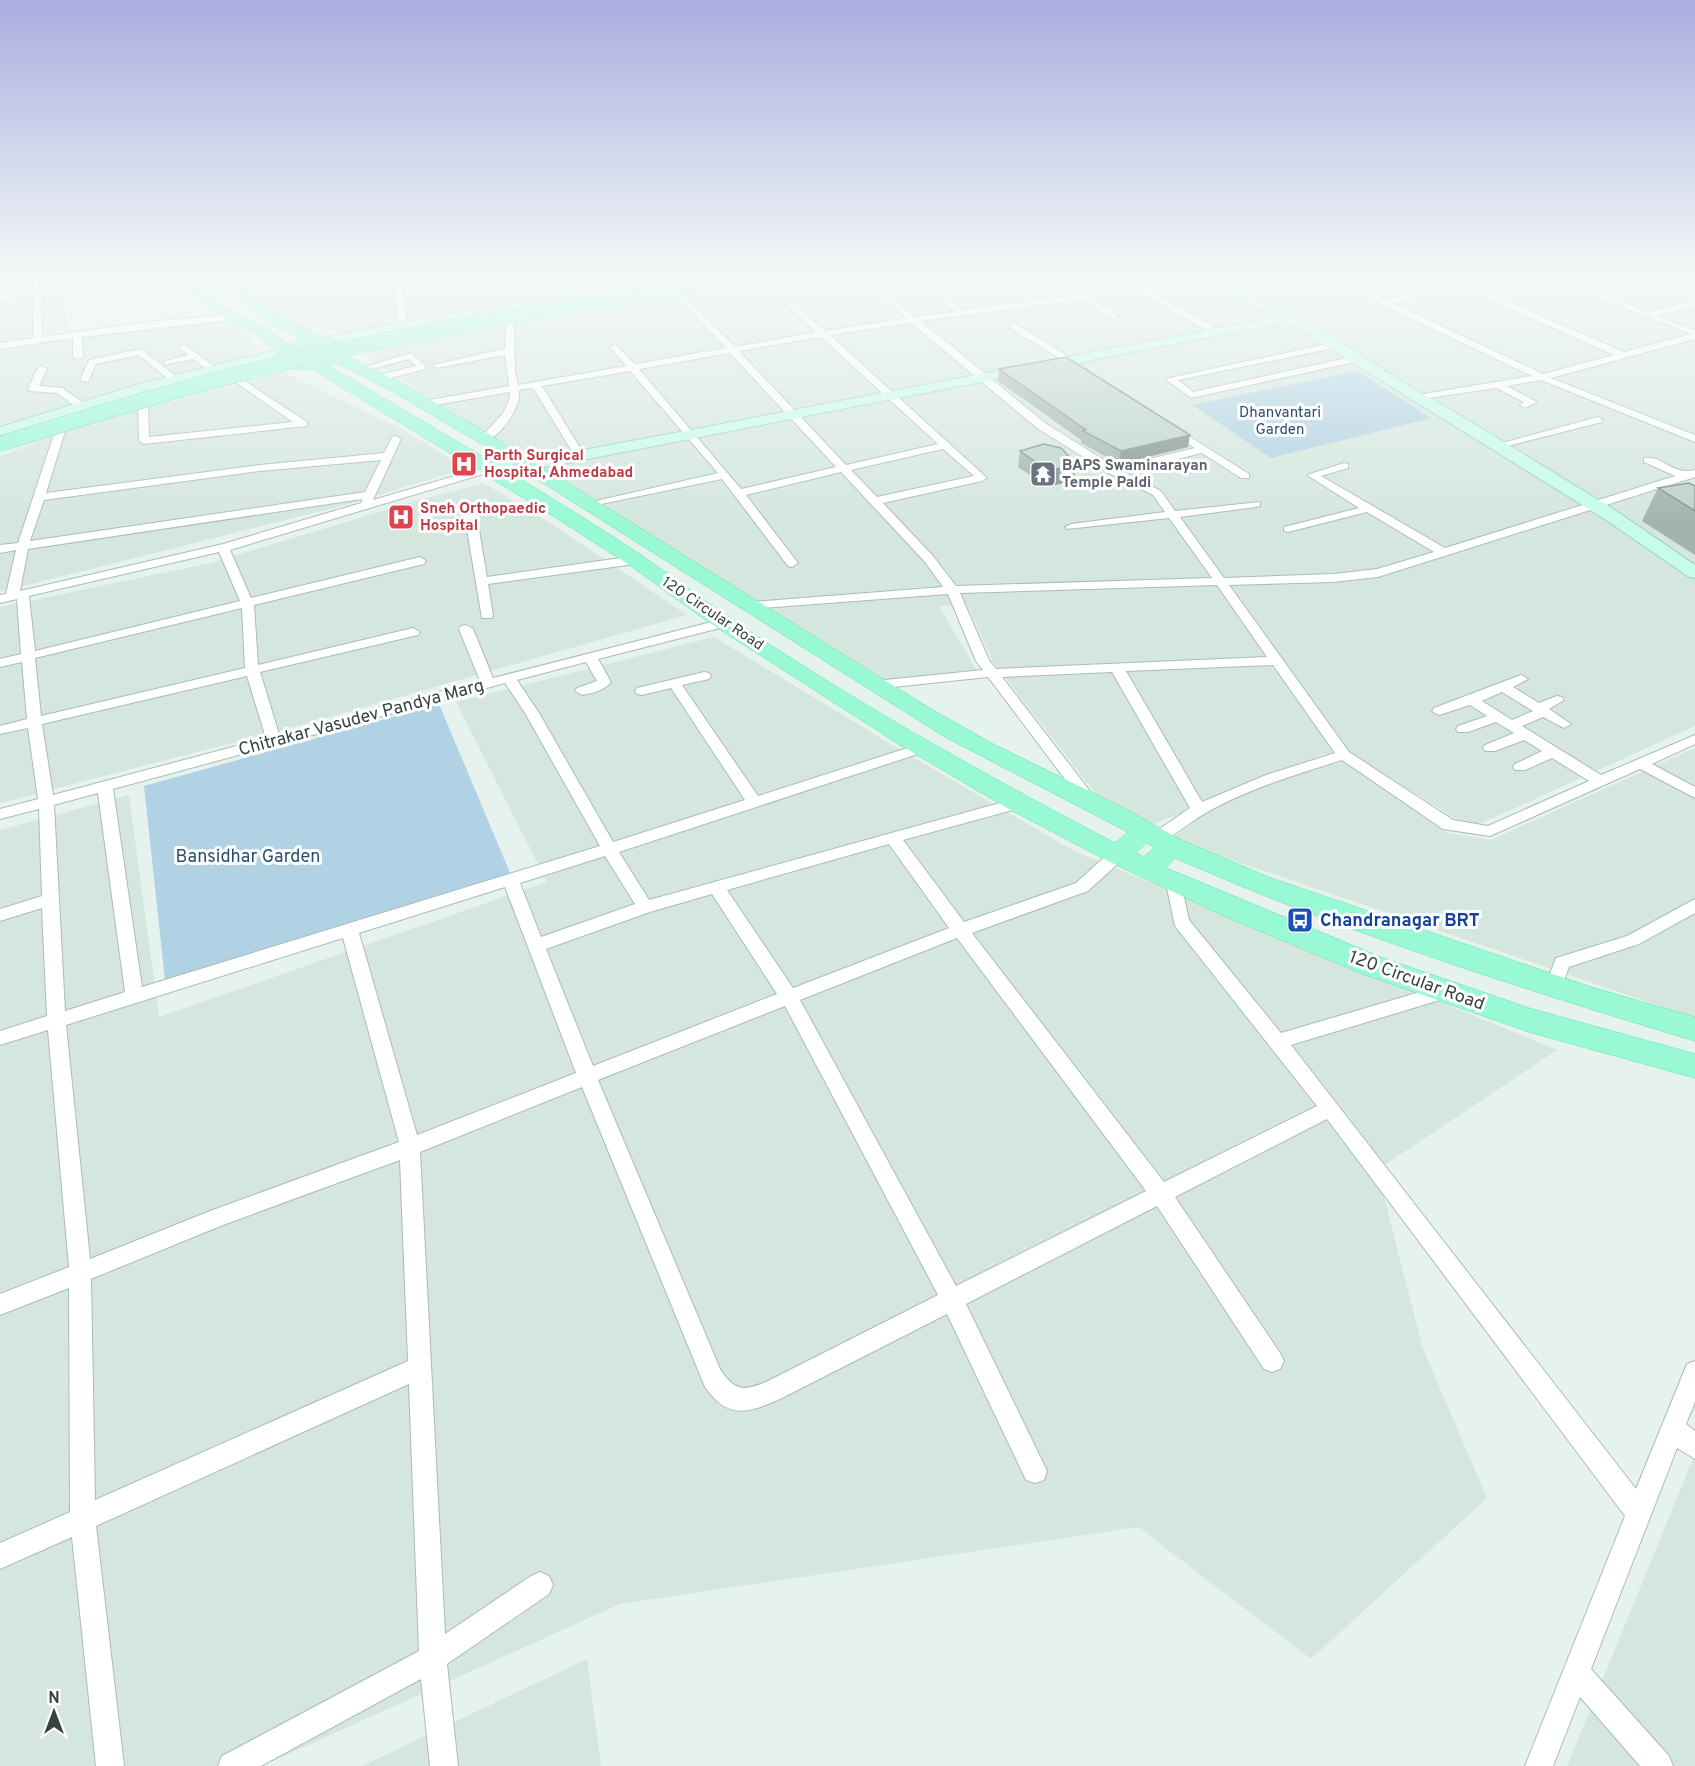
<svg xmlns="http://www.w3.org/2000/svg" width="1695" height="1766" font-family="Overpass,sans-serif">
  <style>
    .residential { fill: #d5e6df }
    .green { fill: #b1d1e4 }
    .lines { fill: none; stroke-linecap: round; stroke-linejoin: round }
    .street-casing { stroke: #a9bdb4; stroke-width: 2 }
    .secondary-casing { stroke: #98d0bc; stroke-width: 2 }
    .primary-casing { stroke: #69ddb1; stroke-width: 1 }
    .street { fill: #fff; fill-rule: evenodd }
    .secondary { fill: #c7fbea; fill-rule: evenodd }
    .primary { fill: #99f9d5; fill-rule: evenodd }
    .primary-bridge-casing { stroke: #69ddb1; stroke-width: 16; stroke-linecap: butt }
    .primary-bridge { stroke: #99f9d5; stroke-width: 15 }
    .wall { fill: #a2b5ac }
    .shaded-wall { fill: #84948c }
    .building { fill: #bcd3c8; stroke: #84948c; stroke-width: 1.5 }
    .labels { text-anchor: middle; stroke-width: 6; stroke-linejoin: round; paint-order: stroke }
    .far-park-label { font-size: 15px; fill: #2c4d73; stroke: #fff }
    .far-health-label { font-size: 15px; font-weight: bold; fill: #be3a42; stroke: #fff; text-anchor: start }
    .far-worship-label { font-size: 15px; font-weight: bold; fill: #5b616d; stroke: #fff; text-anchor: start }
    .far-street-label { font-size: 15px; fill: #36443e; stroke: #fff }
    .street-label { font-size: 18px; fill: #36443e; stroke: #fff }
    .park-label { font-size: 18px; fill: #2c4d73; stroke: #fff }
    .transit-label { font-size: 18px; font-weight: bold; fill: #164399; stroke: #fff; text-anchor: start }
  </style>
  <rect width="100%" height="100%" fill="#e6f2ed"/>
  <path class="residential" d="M0,275h60l8,56 -68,10z
    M709,275l-246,42 -118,15 -46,-4 -79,-52z
    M808,275h887v451l-215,98 -24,-5 -102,-64 -30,-1 -170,70 -51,-21 -110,-141 -26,-58 -28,2 41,70 -88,8 -451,-278 -77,-51 86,-20 208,-37z
    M222,319l20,10 11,13 3,9 -13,8 -243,70v-81z
    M283,372l117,56 66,40 -113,35 -353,89v-136l83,-31z
    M483,483l64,38 140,94 -389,111 -298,77v-196l211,-44 208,-63z
    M714,637l178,108 182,106 483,199 -180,120 46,179 64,149 -176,161 -173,-132 -518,77 -358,162h-262v-936l129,-35 30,222 388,-135 -91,-180z
    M1695,748v270l-524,-179 34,-25 60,-29 79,-24 103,72 44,7z
    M1695,1454v312h-128z
    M587,1659l14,107h-239z"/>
  <path class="green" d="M1357,371l74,47 -160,40 -79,-53z
    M439,704l72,171 -346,105 -21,-194z"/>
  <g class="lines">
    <defs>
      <path id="street" d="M33,275h8l1,62 97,-14 93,-9 4,3 -4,3 -150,17 1,20 -5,3 -5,-3v-19l-73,11v-6l33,-5v-42l-33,4v-6l33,-3z
        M393,275h8l6,51 -4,3 -4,-3z
        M655,275h9l71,72 81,-15 -30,-27 -1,-2 4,-3 36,31 81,-13 -25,-21 -1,-2 4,-3 31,25 39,-5 -39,-37h9l11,10 52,-7 -3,-3 12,2 39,-2 -95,15 22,20 180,-23 80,-5 1,2 -4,2 -66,7 66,37v4l-3,1 -73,-41 -51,5 25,15 1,2 -4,3 -32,-19 -161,21 124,102 70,44 80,-19 -23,-15 -1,-2 5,-3 73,46v4h-8l-39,-25 -78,19 37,19 14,20 85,-9v4l-4,1 -76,10 44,61 109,-4 44,-5 57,-17 -67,-40 -79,20 -4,-1v-4l75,-19 -52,-33 37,-12 4,1v4l-27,8 124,72 230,-72 -31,-14v-4c19,-3 29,18 51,12v7l-317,100 -45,5 -104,3 120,167 104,68 35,6 101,-45 -37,-23 -27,12h-10l-2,-3 2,-3 27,-13 -18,-11 -29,11h-10l-2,-3 2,-3 29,-12 -18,-11 -28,10h-10l-2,-3 2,-3 29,-10 -17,-11 -31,10 -7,-4 2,-3 87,-33 7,4 -15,8 26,16 18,-7 5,1 2,3 -15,9 22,15 -7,4 -21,-11 -21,9 79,49 94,-40v9l-43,20 43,23v11l-55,-29 -150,67 -47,-7 -101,-69c-47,15 -95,29 -138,54 -13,7 -39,31 -52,28l-2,-4 2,-4 38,-26 -78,-136 -110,5 94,122 3,4 -8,5 -5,-1 -98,-130 -113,12 -7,-4 7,-4 108,-11 -7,-9 -28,-67 -201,15 -2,-3 6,-4 192,-15 -18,-25 -84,-90 -95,23 52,68 -6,4 -4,-1 -66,-87 -135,28v-4l131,-30 -88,-102 -88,15 43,70 -5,3 -5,-3 -42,-68 -14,2c2,19 -18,46 -35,52l-5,-3c12,-14 31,-27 31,-47l-86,15 -5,-3 5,-3 85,-15 -4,-31 -68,13 -5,-3 73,-16 1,-27 4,-3 4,3 1,48 3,15 108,-19 -16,-19 5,-3 20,20 91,-16zM911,323l126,105 72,45 44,22 12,17 -94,12 -6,3 2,2 102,-11 43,60 -256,8 -23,-30 -50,-53 99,-22 5,-3 -157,-143zM821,337l117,107 -92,21 -107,-114zM730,353l106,114 -95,22 -102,-120zM943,449l31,27 -97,21 -26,-27zM1217,585l50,72 -271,12 -7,-9 -29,-67zM1273,665l62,88 -69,22 -64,27 -76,-131zM1502,692l31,19 -21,9 -30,-19z
        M1332,275h11l42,24 70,-14 -20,-10h12l177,77 67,-18 -152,-59h13l38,15 54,-12v4l-46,11 51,19 46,-12v6l-38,10 38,14v9l-144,39 144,57v7l-154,-62 -34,6 30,16 -12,6 -5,-3 4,-3 -28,-14 -81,12 -2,-2 5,-3 114,-19 -151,-72zM1463,288l151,67 -71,19 -150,-71z
        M1667,275h14l14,5v5z
        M1010,324h6l71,44 -8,2 -69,-42z
        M1336,342l3,1v4l-161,33 15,12 163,-36 5,3 -2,2 -168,37 -26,-19z
        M184,344l31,23v4h-6l-16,-12 -28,6v-4l23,-6 -9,-8z
        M141,349l36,28v4h-6l-32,-26 -43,9 -8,18 -8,-2 9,-20z
        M411,353l14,12v4l-46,12 -3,-1v-4l40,-10 -7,-7 -47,13 -5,-3z
        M42,366l5,3 -8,17 23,2 23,16v4h-8l-20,-15 -27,-2 -2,-2 9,-20z
        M237,376l70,46v4l-163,18 -5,-3 -1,-38 5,-3 5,3 1,34 144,-15 -59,-41 -2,-2z
        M1598,417l5,3 -1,2 -106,27 -5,-3z
        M61,425l5,3 -20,65 214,-28 124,-12 8,-16 4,-1 5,3 -28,61 112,-33h8v4l-263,79 21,48 169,-41 6,4 -2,3 -170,41 4,60 155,-37 7,4 -2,3 -158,37 19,62 201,-53 -21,-52 2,-3 5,-1 7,4 20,49 230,-59 6,4 -1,3 -130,33 13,23c-7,9 -19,11 -29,13l-7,-4 2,-3 20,-7 -11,-19 -69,18 22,33 74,129 132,-42 -74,-112 -29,7 -5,-1 -2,-3 2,-3 67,-16 5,1 2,3 -2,3 -27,6 76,111 159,-51 5,-2 7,5 -2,3 -308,101 30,48 369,-102 8,5 -3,4 -120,33 61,82 112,-39 35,-32h12l2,4 -2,4 -35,32 -116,42 192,249 153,-76 -142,-180 -9,-43 2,-4h12l9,41 92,113 166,-49 6,2 3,5 -3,5 -162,49 345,444 51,-125 8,-3v41l-9,22 9,7v28l-18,-11 -86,221 78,87 4,10h-33l-60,-69 -27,69h-28l100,-250 -298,-397 -152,78 105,156 4,8 -4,8 -8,3 -8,-3 -107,-163 -191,98 81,167 -3,9 -9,3 -9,-3 -79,-166 -163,83c-33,15 -55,25 -79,-10l-123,-300 -162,65 25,482 86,-58 9,-4 9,4 4,9 -4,9 -102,70 11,102h-28l-9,-87 -160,87h-43l4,-10 197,-105 -10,-267 -313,142 28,240h-28l-24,-229 -72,32v-26l70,-31 -1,-224 -69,27v-21l69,-27 -21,-237 -48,15v-14l47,-15 -5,-108 -42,13v-12l42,-13 -3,-87 -39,10v-10l38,-10 -10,-71 -28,6v-8l27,-7 -5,-57 -22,5v-8l21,-5 -4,-55 -17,4v-8l6,-1 10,-44 -16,3v-8l18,-2 38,-115zM381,460l-16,32 -335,49 14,-41 216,-29zM362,499l-1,4 -138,41 -203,47 8,-42zM219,552l21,49 -205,50 -6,-55zM242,608l3,60 -204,48 -6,-58zM247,676l19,62 -213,57 -11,-71zM505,683l20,30 75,133 -458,141 -29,-198zM98,793l27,199 -60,19 -11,-206zM889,844l60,84 -156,60 -66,-98zM605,856l30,48 -94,33 -21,-54zM505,887l71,186 -159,62 -58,-202zM712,894l65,100 -184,72 -47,-117 104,-37zM343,938l56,204 -189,69 -120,48 -24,-234zM957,938l189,253 -190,95 -156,-286zM785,1006l153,289 -170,86c-23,10 -32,11 -47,-10l-123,-291zM400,1160l8,201 -313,139 -4,-221 132,-54z
        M470,509l6,3 11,65 148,-21 6,4 -6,4 -147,20 5,31 -1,3h-10l-18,-106z
        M1695,899v14l-56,31 -70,23 -9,24 -6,2 -6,-2 -3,-5 11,-28 71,-22z"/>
      <path id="secondary" d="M686,275h30l-6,4 -307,51 -75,15 -7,-4 7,-4 75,-15z
        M761,275h30l-6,4 -42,7 -6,-4 2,-3z
        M1204,275h13l6,6 70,34 48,27 82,53 12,5 180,110 80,55v13l-6,-1 -86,-59 -316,-196 -730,143 -68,9 -8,-5 8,-5 68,-9 112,-21 607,-117 -61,-30z
        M283,348l5,1 2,3 -2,3 -142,36 -146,45v-9l136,-42z"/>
      <path id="primary" d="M165,275h16l56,39 27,13 23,17 16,-5 -25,-12 -73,-52h16l67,46 35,16 22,5 7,9 -5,5 54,27 86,50 444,276 62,35 127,62 61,34 90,38 323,110 101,29v24c-175,-53 -352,-109 -520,-183l-9,10 217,90 149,51 163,45v24l-166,-46 -166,-58 -139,-58 -116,-55 -99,-52 -109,-64 -190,-122 -82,-59 -70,-45 -246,-150c-13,1 -30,0 -39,-10l3,-8 -22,-18 -27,-13zM319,345l17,5c-12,10 -32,14 -47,7l1,-3 14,-6zM337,363l53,27 85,50 470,297 183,95 -13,11c-134,-70 -266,-144 -391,-229 -28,-19 -55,-40 -83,-59 -101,-67 -208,-127 -312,-189zM1147,843l8,4 -11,10 -8,-4z"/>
    </defs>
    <use href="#street" class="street-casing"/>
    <use href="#secondary" class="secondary-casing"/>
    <use href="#primary" class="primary-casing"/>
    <use href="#street" class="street"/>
    <use href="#secondary" class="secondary"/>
    <use href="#primary" class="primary"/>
    <defs>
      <path id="primary-bridge" d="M0,444c94,-30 187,-58 283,-81 160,-38 323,-63 486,-88"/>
    </defs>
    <use href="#primary-bridge" class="primary-bridge-casing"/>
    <use href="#primary-bridge" class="primary-bridge"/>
  </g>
  <path class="wall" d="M999,369l189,78 -69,17 -38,-21v-3l-83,-59z
    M1020,451l54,29 -26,7 -30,-20z
    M1695,486v69l-53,-34 16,-33z"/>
  <path class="shaded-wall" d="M1190,435l-2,12 -69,17 2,-13z
    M1076,464l-2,16 -26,7 1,-16z"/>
  <path class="building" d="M1066,357l124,78 -69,16 -38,-20 3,-1 -87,-61z
    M1044,444l17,4 15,16 -27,7 -29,-20z
    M1689,483l6,3v25l-37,-23z"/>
  <linearGradient id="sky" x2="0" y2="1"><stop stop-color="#a9aee0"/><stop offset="0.53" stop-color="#f4f9f7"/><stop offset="1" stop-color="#f4f9f7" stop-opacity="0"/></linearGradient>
  <rect width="1695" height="523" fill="url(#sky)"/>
  <defs>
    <symbol id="hospital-square" viewBox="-11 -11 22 22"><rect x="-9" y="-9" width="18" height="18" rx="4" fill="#e0444e" stroke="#fff"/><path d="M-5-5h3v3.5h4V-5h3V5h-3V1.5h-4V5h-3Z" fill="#fff"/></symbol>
    <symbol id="temple-square" viewBox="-11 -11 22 22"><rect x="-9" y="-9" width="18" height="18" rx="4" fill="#6b7280" stroke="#fff"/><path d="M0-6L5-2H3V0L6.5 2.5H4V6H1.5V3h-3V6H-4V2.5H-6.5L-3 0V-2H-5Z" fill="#fff"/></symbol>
    <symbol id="bus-square" viewBox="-11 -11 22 22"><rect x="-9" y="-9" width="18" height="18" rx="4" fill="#1a4fb4" stroke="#fff"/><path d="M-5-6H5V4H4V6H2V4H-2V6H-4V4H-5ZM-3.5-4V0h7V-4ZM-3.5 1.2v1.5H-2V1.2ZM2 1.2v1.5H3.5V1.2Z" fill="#fff"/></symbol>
  </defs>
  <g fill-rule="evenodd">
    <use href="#hospital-square" x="449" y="449" width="30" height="30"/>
    <use href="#temple-square" x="1028" y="459" width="30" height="30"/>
    <use href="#hospital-square" x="386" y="502" width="30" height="30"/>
    <use href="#bus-square" x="1285" y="905" width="30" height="30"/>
  </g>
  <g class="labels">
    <g class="far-park-label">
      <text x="1280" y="417">Dhanvantari<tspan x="1280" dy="17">Garden</tspan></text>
    </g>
    <g class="far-health-label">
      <text x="484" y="460">Parth Surgical<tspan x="484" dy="17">Hospital, Ahmedabad</tspan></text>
      <text x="420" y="513">Sneh Orthopaedic<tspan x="420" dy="17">Hospital</tspan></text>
    </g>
    <g class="far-worship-label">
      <text x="1062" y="470">BAPS Swaminarayan<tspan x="1062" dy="17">Temple Paldi</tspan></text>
    </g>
    <g class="far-street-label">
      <text transform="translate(713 613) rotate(34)" y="5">120 Circular Road</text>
    </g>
    <g class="street-label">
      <text transform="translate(361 717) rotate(-15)" y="6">Chitrakar Vasudev Pandya Marg</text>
      <text transform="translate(1417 980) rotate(20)" y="6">120 Circular Road</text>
    </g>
    <g class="park-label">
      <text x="248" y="862">Bansidhar Garden</text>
    </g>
    <g class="transit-label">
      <text x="1320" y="926">Chandranagar BRT</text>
    </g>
  </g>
  <g transform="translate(54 1712)" stroke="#ffffff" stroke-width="4.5" paint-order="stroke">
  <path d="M0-4.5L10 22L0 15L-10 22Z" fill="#36443e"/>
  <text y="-9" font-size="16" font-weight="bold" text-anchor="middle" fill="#36443e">N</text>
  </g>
</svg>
